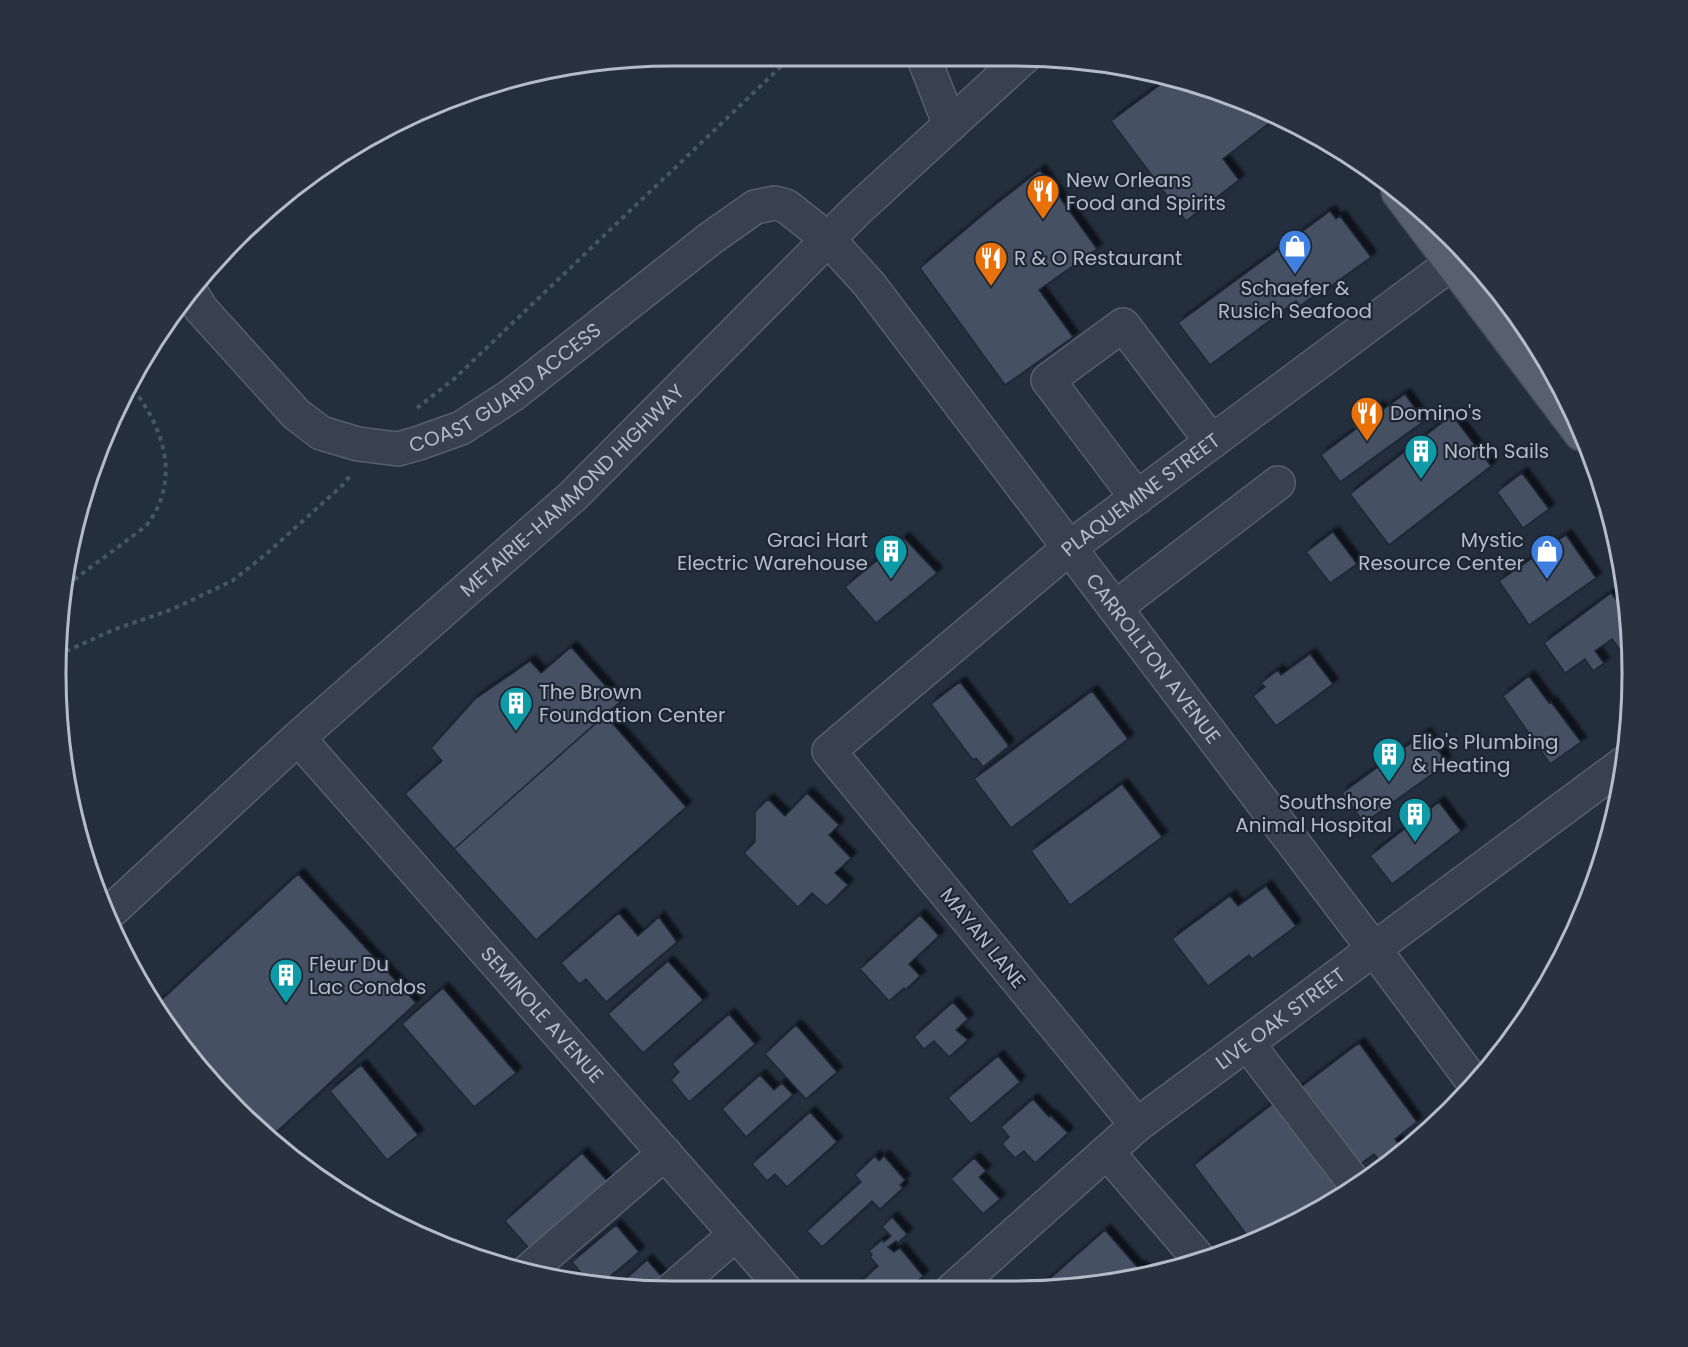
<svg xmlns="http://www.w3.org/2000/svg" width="1688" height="1347" font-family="Poppins,sans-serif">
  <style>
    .building { fill: #455162; stroke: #1f2835; stroke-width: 1.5; filter: url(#shadow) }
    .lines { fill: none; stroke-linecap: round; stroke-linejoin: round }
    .minor-casing { stroke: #565f6c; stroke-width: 36 }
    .major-casing { stroke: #414a57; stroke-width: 36 }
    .path { stroke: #44595c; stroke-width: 4; stroke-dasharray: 4.5 4.5; stroke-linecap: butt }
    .minor { stroke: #38414e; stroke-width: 33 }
    .major { stroke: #56606e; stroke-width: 33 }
    .labels { text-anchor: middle; stroke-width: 4.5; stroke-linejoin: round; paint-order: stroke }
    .poi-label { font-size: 20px; fill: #b4bcc9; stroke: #1d2633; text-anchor: start }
    .street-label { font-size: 20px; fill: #b4bcc9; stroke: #1d2633 }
    .rim { fill: none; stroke: #b4bcc9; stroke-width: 3 }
  </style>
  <defs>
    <filter id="shadow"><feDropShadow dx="5.5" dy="-5.5" stdDeviation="1.5" flood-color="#0009"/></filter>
  </defs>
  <rect width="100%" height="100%" fill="#242f3e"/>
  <path class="building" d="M1164,79l49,9 64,29 -54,42 16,21 -53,41 -75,-100 54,-40z
    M1040,170l57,79 -58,41 34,47 -68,48 -85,-117 71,-60z
    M1330,211l6,8 4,-3 31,41 -51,37 -1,-2 -19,14 -4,-5 -86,64 -32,-42z
    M1405,394l19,27 -84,61 -19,-27 35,-26 -4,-4 26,-19 3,5z
    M1452,415l39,51 -102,79 -39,-51z
    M1522,473l27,36 -26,19 -26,-36z
    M1333,532l24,32 -27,19 -24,-31z
    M1566,535l30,43 -67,47 -30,-44z
    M904,538l33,35 -61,50 -31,-36z
    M1611,593l12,15 4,-3 1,2 1,55 -17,-23 -17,12 9,12 -11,8 -8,-12 -20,14 -21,-30z
    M571,647l49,55 -166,147 -49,-55 37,-33 -11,-13 44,-49 55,-38 11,12z
    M1310,654l23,30 -57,42 -23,-30 12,-9 -4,-4 17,-13 3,5z
    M1529,676l20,27 2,-1 30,40 -31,22 -47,-68z
    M960,682l49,64 -26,21 -7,-9 -3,2 -42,-56z
    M1092,691l36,48 -117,89 -37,-49z
    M605,715l81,92 -150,133 -82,-91z
    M1425,733l21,28 -14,10 3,1 -71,51 -22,-30z
    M1122,784l40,53 -92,68 -39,-54z
    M807,793l32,32 -10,10 22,23 -16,15 13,12 -21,21 -15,-13 -14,14 -54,-54 11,-11v-30l13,-13 17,17z
    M1439,802l22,29 -69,53 -22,-28z
    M298,874l118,129 -144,133 -14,-12 -81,-88 -22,-30z
    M1266,886l30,40 -44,33 -3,-4 -41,31 -36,-47 58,-43 8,10z
    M619,913l19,23 21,-19 18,25 -71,60 -20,-23 -7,5 -18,-21z
    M920,915l19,21 -30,28 11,12 -15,14 -1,-2 -15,13 -29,-32z
    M668,961l35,39 -60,53 -35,-39z
    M443,988l73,85 -42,34 -72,-83z
    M953,1002l15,17 -12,11 12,10 -19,17 -15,-16 -10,8 -10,-12z
    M729,1014l26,30 -66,58 -18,-22 8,-8 -7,-8z
    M796,1025l41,47 -31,27 -41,-45z
    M1359,1043l58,79 -22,17 5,7 -20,15 -6,-7 -23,17 -58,-78z
    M998,1056l22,26 -49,42 -23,-26z
    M361,1065l57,70 -31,25 -57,-69z
    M760,1075l14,15 8,-7 11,12 -47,42 -24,-28z
    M1033,1099l16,18 1,-2 18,18 -33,30 -11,-12 -9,7 -13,-14 7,-7 -8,-10z
    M1275,1102l67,86 -38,29 -54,22 -56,-74z
    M810,1112l27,30 -50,45 -12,-13 -8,7 -15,-17z
    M582,1153l28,31 -77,69 -28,-32z
    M875,1156l4,5 5,-5 21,24 -5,5 3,3 -23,21 -8,-8 -50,46 -15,-16 54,-49 -6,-7z
    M974,1158l12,13 -7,6 21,22 -17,15 -32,-35z
    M892,1217l15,17 -9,9 -2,-2 -8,6 6,5 6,-4 23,28 -16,15h-56l27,-25 -8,-9 2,-2 -3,-4 13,-11 2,2 7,-6 -9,-9z
    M616,1225l23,27 -38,32 -11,-1 -18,-21z
    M1105,1230l33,38 -13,11 -70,11h-18z
    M647,1260l23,26 -5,5 -47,-5z
    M1141,1266l7,9 -21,3z"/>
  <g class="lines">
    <defs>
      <g id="minor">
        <path d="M923,56l27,69"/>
        <path id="s1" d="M192,294l9,15 95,105 25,19 37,11 40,5 21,-6 42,-15 51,-33 199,-157 44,-31 20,-4 11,3 42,33 41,45 505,665 100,134"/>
        <path d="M1137,498l-89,-118 75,-55 89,117"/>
        <path d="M1115,608l163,-125"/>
        <path id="s2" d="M298,738l488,553"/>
        <path id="s3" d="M109,913l189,-175 275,-242 284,-286 167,-153"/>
        <path d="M1247,1043l109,142"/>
        <path id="s4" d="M1137,1125l-308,-374 240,-203 395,-294"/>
        <path d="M1107,1152l93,108"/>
        <path d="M527,1272l138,-119"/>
        <path d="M670,1291l66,-57"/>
        <path id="s5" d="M951,1291l186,-166 486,-361"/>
      </g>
      <path id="major" d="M1398,192l183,242"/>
    </defs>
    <use href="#minor" class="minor-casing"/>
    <use href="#major" class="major-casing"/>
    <path class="path" d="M417,408l37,-29 338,-323
      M67,585l79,-59c36,-46 18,-99 -16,-141
      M58,655l55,-25 60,-21 59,-28 33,-26 80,-72 6,-9"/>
    <use href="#minor" class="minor"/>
    <use href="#major" class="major"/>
  </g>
  <defs>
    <symbol id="restaurant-pin" viewBox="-11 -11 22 30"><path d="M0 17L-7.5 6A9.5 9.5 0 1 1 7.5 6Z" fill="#e8710a" stroke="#1d2633"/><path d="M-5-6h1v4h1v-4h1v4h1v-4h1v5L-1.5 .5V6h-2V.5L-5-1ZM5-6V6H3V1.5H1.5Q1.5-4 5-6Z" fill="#fff"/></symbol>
    <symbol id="shop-pin" viewBox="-11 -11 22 30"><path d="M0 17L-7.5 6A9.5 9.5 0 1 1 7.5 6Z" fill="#3f7fe0" stroke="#1d2633"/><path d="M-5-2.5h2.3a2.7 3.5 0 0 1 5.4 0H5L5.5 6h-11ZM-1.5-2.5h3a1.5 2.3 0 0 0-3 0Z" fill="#fff"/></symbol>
    <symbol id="building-pin" viewBox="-11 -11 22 30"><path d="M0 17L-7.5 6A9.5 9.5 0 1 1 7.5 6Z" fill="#0f9aa8" stroke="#1d2633"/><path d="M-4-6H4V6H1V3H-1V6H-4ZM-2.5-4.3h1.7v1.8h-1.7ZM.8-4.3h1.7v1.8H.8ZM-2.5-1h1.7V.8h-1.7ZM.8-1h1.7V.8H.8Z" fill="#fff"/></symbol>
  </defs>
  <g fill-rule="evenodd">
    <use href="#restaurant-pin" x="1024" y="172" width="38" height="52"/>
    <use href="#shop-pin" x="1276" y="227" width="38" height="52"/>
    <use href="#restaurant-pin" x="972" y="239" width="38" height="52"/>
    <use href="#restaurant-pin" x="1348" y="394" width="38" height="52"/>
    <use href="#building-pin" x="1402" y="432" width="38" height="52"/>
    <use href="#building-pin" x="872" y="532" width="38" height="52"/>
    <use href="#shop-pin" x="1528" y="532" width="38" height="52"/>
    <use href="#building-pin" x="497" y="684" width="38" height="52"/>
    <use href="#building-pin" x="1370" y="735" width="38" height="52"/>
    <use href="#building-pin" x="1396" y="795" width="38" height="52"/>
    <use href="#building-pin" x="267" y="956" width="38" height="52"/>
  </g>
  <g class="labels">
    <g class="poi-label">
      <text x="1066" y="187">New Orleans<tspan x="1066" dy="23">Food and Spirits</tspan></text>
      <text x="1014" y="265">R &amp; O Restaurant</text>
      <text x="1295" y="295" text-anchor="middle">Schaefer &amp;<tspan x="1295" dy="23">Rusich Seafood</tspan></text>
      <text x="1390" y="420">Domino's</text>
      <text x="1444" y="458">North Sails</text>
      <text x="868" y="547" text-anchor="end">Graci Hart<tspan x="868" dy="23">Electric Warehouse</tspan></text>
      <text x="1524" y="547" text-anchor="end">Mystic<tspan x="1524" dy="23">Resource Center</tspan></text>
      <text x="539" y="699">The Brown<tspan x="539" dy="23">Foundation Center</tspan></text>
      <text x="1412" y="749">Elio's Plumbing<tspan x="1412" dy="23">&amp; Heating</tspan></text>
      <text x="1392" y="809" text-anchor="end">Southshore<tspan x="1392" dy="23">Animal Hospital</tspan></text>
      <text x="309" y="971">Fleur Du<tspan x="309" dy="23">Lac Condos</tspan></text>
    </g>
    <g class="street-label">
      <text dy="7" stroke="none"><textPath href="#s1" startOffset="394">COAST GUARD ACCESS</textPath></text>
      <text dy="7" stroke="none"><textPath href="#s3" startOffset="627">METAIRIE-HAMMOND HIGHWAY</textPath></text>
      <text dy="7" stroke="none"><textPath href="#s4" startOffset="888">PLAQUEMINE STREET</textPath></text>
      <text dy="7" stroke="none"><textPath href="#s1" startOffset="1320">CARROLLTON AVENUE</textPath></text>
      <text transform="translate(983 938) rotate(51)" y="7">MAYAN LANE</text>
      <text dy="7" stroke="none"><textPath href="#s2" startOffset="369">SEMINOLE AVENUE</textPath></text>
      <text dy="7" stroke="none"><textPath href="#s5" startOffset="428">LIVE OAK STREET</textPath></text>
    </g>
  </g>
  <path d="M0 0H1688V1347H0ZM673 66H1015A607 607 0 0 1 1622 673V674A607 607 0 0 1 1015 1281H673A607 607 0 0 1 66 674V673A607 607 0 0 1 673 66Z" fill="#29323f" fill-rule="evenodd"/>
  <path class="rim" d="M673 66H1015A607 607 0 0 1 1622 673V674A607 607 0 0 1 1015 1281H673A607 607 0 0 1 66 674V673A607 607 0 0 1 673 66Z"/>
</svg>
